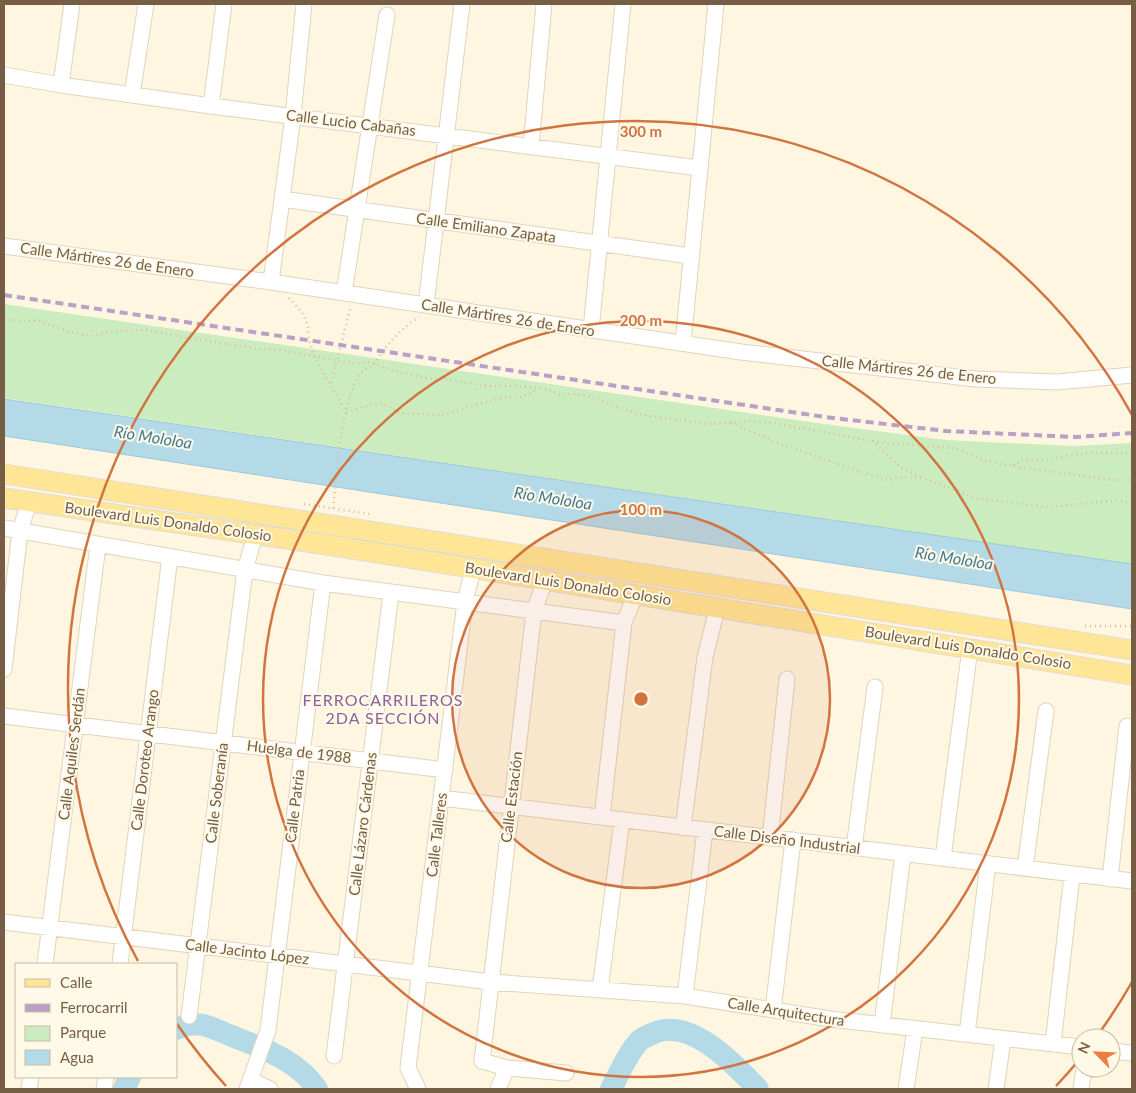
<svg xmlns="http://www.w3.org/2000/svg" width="1136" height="1093" font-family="Lato,sans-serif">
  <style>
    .green { fill: #cbecbe }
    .water { fill: #b4dae8; stroke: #9ac8da }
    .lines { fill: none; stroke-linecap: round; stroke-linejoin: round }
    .river { stroke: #b4dae8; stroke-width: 22 }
    .minor-casing { stroke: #e2d3bc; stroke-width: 17 }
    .major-casing { stroke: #e1dbd6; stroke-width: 21 }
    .path { stroke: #d9bb9a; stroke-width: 2.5; stroke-dasharray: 1 4; stroke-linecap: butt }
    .minor { stroke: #fff; stroke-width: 15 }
    .major { stroke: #ffe596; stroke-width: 19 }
    .rail { stroke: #ba9fc7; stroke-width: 4; stroke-dasharray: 8 5; stroke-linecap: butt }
    .ring { fill: none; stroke: #d17440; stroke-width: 2.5 }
    .labels { text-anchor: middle; stroke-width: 4; stroke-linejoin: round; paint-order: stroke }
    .street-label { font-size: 15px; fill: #765d46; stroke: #fff9e8 }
    .water-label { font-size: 16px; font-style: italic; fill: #427a93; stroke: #fff9e8 }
    .neighbourhood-label { font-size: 16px; letter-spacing: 1px; fill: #8e619a; stroke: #fff9e8 }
    .centre { fill: #d17440; stroke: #fff9e8; stroke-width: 2.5 }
    .ring-label { font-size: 15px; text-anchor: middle; font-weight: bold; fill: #d17440; stroke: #fff9e8; stroke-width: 4; stroke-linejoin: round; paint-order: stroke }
  </style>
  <rect width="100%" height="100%" fill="#fef6e1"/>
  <path class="green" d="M4,304l820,120 122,16 128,6 58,-3v121l-1128,-166z"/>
  <path class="water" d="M4,399l1128,165v45l-1128,-173z"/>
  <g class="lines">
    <path class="river" d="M176,1029c9,-4 18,-6 27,-4 10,2 20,8 29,11 32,13 65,24 85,53
      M124,1089l6,-12
      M611,1089c9,-17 16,-35 29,-49 4,-3 9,-5 14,-7 37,-16 81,32 104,56"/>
    <defs>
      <path id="minor" d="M4,75l57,10 150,21 488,62
        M61,85l11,-81
        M132,95l14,-91
        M211,106l13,-102
        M531,146l13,-142
        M282,199l408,57
        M4,246l267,36 470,70 235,27 81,3 75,-7
        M271,282l22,-166 11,-112
        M344,293l43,-278
        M426,305l36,-301
        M591,330l32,-326
        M683,343l33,-339
        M4,528l319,55 301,40
        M4,669l16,-138 9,-29
        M4,716l441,54
        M441,798l691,83
        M602,817l22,-194 11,-28
        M683,828l22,-171 12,-48
        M770,838l17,-159
        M854,848l21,-161
        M943,858l27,-210
        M1025,868l21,-157
        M1110,879l17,-153
        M4,922l487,60 194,14 145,23 251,28
        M45,964l53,-419
        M120,964l50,-408
        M600,990l22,-170
        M685,996l20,-166
        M773,1010l20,-170
        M189,1016l56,-446 10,-35
        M882,1025l21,-171
        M967,1034l21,-170
        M1053,1044l19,-169
        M1111,1051l21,2
        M334,1056l57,-463
        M507,1068l59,5
        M251,1080l19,9
        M29,1089l2,-12
        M104,1089l2,-12
        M247,1089l21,-59 55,-447
        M418,1089l-10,-21 57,-466 8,-33
        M498,1089l9,-21 -25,-7 52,-450 11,-30
        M906,1089l9,-60
        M996,1089l7,-50
        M1081,1089l3,-21"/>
      <path id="major" d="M4,474l1128,176
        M4,498l324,47 804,130"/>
    </defs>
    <use href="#minor" class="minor-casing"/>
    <use href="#major" class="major-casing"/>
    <path class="path" d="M289,298l14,16 5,12 1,14 5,16 32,56 34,-9 10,4 9,6 45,2 56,-17 22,-1 16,-8
      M4,320l35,1 32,11 22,4 21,-5 33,-1 46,9 66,10 21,1 77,14 11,-2 27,9 35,8 11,-1 45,8h29l23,2 11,2 12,5 11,-1 12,1 54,19 70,10 44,-3 21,2 110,20 70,5 25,10 22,6 111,16h21
      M331,383l20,-77
      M731,423l39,17 84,30 34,10 11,-3 22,1 58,21 69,8 63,-6h11l10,3
      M872,441l30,27 18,9
      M1013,465l9,-5h21l44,-7h45
      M304,504l66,10
      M333,508c4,-33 8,-110 28,-135 4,-5 12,-7 15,-12 12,-17 25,-33 43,-44
      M1085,626h47"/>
    <use href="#minor" class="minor"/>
    <use href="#major" class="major"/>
    <path class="rail" d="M4,295l821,122 121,14 130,6 56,-4"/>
  </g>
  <circle cx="641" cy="699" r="189" fill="#d17440" fill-opacity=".12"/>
  <g class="ring">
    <circle cx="641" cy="699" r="189"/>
    <circle cx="641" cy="699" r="378"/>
    <path d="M1132 982A567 567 0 0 1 1097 1036M1079 1060A567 567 0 0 1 1056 1086M226 1086A567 567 0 0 1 177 1024M138 961A567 567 0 0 1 1132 415"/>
  </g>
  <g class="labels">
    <g class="street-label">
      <text transform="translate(351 123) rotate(7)" y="5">Calle Lucio Cabañas</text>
      <text transform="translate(486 228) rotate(8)" y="5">Calle Emiliano Zapata</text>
      <text transform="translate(107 260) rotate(8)" y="5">Calle Mártires 26 de Enero</text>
      <text transform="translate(508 318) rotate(9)" y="5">Calle Mártires 26 de Enero</text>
      <text transform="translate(909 370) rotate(6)" y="5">Calle Mártires 26 de Enero</text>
      <text transform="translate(168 522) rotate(8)" y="5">Boulevard Luis Donaldo Colosio</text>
      <text transform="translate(568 584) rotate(9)" y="5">Boulevard Luis Donaldo Colosio</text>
      <text transform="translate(968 648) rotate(9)" y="5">Boulevard Luis Donaldo Colosio</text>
      <text transform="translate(299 752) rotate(7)" y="5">Huelga de 1988</text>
      <text transform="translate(72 754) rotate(-83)" y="5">Calle Aquiles Serdán</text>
      <text transform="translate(145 760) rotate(-83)" y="5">Calle Doroteo Arango</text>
      <text transform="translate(217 793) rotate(-83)" y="5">Calle Soberanía</text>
      <text transform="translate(512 797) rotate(-83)" y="5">Calle Estación</text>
      <text transform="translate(295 806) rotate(-83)" y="5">Calle Patria</text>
      <text transform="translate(363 824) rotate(-83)" y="5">Calle Lázaro Cárdenas</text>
      <text transform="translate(437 835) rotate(-83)" y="5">Calle Talleres</text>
      <text transform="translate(787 840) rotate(7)" y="5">Calle Diseño Industrial</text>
      <text transform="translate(247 952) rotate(7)" y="5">Calle Jacinto López</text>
      <text transform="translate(786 1012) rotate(9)" y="5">Calle Arquitectura</text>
    </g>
    <g class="water-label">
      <text transform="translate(153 437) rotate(9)" y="6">Río Mololoa</text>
      <text transform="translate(553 498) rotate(9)" y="6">Río Mololoa</text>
      <text transform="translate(954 558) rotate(9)" y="6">Río Mololoa</text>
    </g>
    <g class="neighbourhood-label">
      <text x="383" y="706">FERROCARRILEROS<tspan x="383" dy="18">2DA SECCIÓN</tspan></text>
    </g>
  </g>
  <circle cx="641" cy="699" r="8" class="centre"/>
  <g class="ring-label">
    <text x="641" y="137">300 m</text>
    <text x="641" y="326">200 m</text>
    <text x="641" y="515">100 m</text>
  </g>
  <rect width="1136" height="1093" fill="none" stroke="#765d46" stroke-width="10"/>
  <rect x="15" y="963" width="162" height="115" fill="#fff9e8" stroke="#c8bba7"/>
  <rect x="25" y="979" width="25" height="8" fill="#ffe596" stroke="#c8bba7"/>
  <text x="60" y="988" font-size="15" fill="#765d46">Calle</text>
  <rect x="25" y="1004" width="25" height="8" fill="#ba9fc7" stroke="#c8bba7"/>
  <text x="60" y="1013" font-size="15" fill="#765d46">Ferrocarril</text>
  <rect x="25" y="1026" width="25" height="15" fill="#cbecbe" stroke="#c8bba7"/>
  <text x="60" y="1038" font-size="15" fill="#765d46">Parque</text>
  <rect x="25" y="1050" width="25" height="15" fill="#b4dae8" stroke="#c8bba7"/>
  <text x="60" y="1063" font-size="15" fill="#765d46">Agua</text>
  <g transform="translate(1096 1053) rotate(294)"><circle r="24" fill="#fff9e8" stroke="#c8bba7"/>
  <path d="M0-4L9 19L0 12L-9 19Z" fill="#ef7c3e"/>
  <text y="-8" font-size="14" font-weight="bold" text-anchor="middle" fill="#765d46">N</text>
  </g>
</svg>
